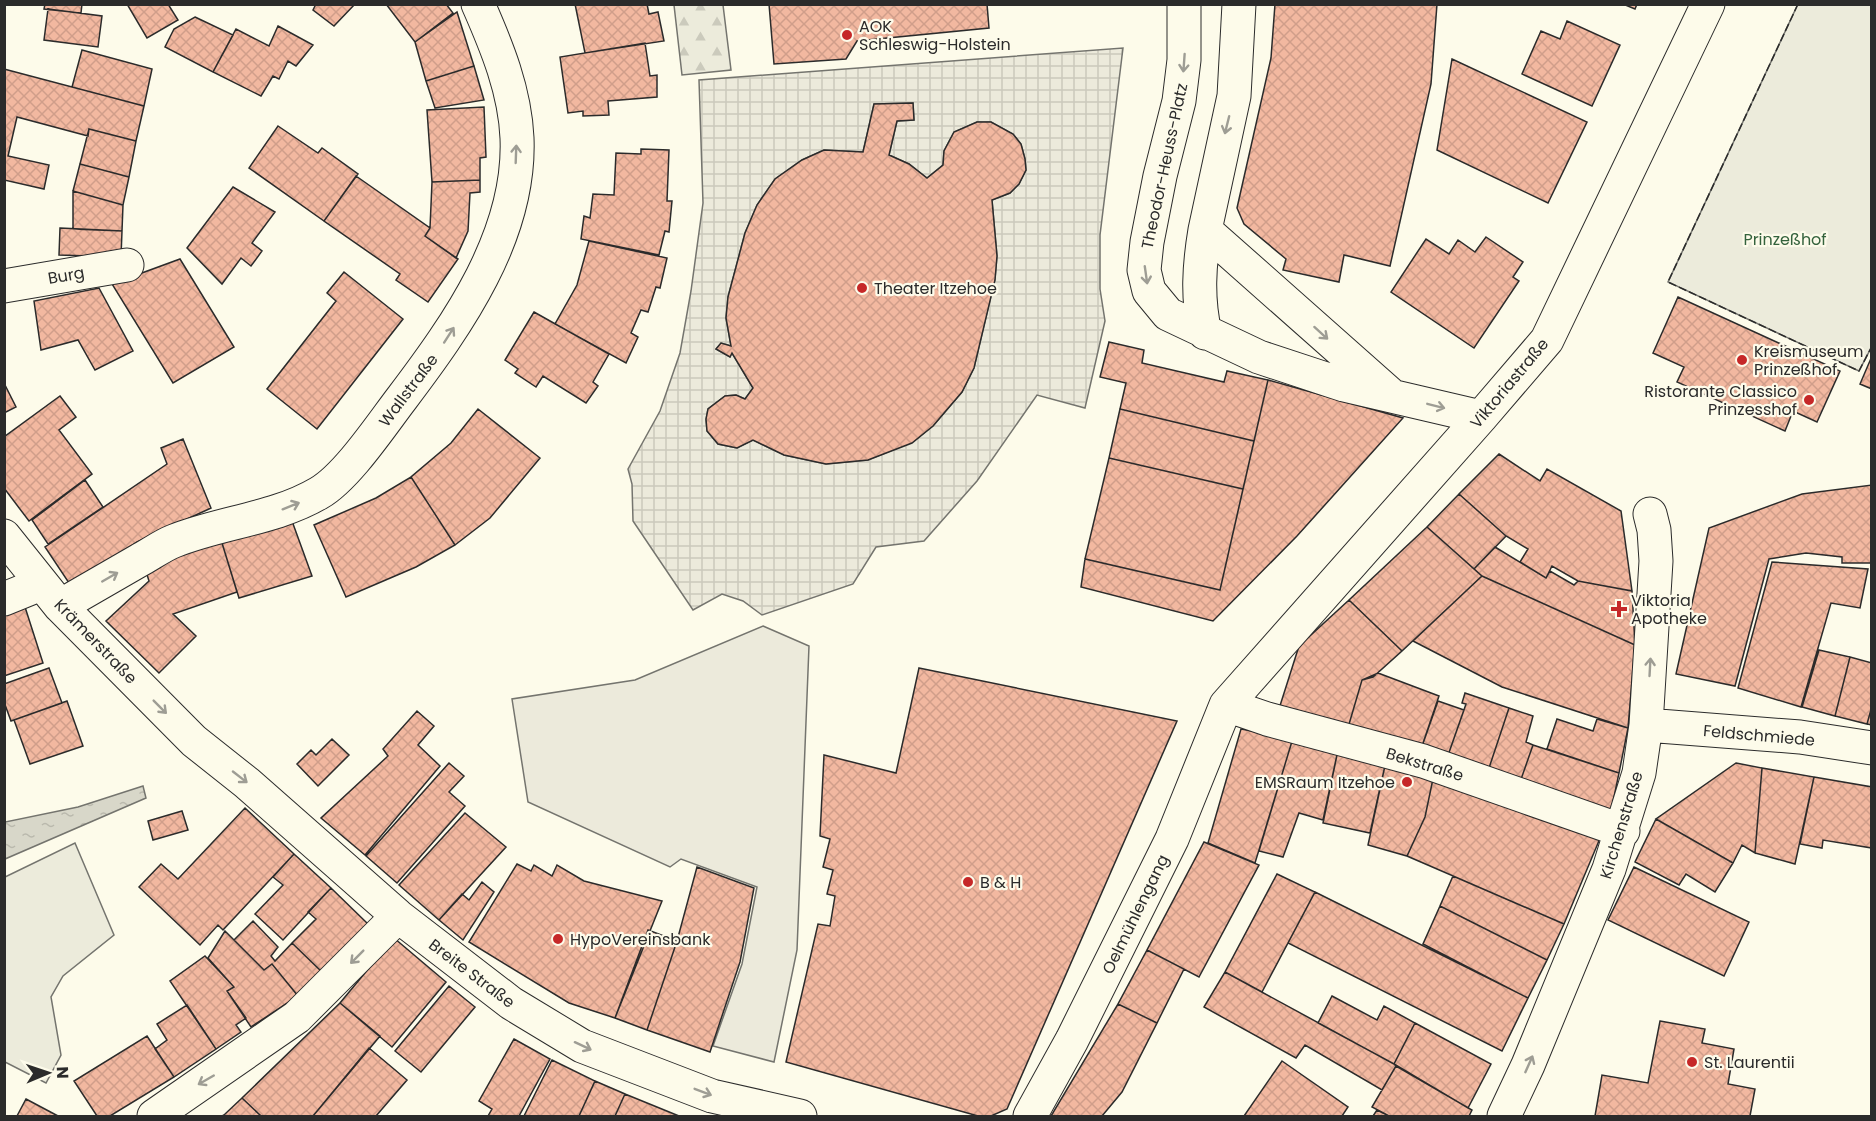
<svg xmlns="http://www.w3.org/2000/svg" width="1876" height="1121" font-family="Poppins,sans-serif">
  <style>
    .forest { fill: url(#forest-firs); stroke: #74746e; stroke-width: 1.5 }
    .park { fill: #ecebdb; stroke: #74746e; stroke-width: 1.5 }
    .parking { fill: #eceadb; stroke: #74746e; stroke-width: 1.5 }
    .plaza { fill: url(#plaza-grid); stroke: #74746e; stroke-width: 1.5; fill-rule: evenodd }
    .water { fill: url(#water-ripples); stroke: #74746e; stroke-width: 1.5 }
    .building { fill: url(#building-cross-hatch); stroke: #2b2b2b; stroke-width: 1.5 }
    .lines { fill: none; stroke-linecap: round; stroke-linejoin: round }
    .minor-casing { stroke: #2b2b2b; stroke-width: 35 }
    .minor { stroke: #fdfbea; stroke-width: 33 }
    .fence { stroke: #2b2b2b; stroke-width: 1.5; stroke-dasharray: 8 3; stroke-linecap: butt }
    .oneway { stroke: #9e9d94 }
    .poi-dot { fill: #c62828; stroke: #fdfbea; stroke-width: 2 }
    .labels { text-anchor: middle; stroke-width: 4.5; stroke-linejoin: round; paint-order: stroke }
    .poi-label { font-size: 16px; fill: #2b2b2b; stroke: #fdfbea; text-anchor: start }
    .street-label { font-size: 16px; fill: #2b2b2b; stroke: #fdfbea }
    .park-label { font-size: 16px; fill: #34623c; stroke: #fdfbea }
  </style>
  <defs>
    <pattern id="forest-firs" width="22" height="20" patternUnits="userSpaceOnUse" patternTransform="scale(1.5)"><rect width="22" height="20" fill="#ecebdb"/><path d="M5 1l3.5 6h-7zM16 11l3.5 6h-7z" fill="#cbcabc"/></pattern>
    <pattern id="plaza-grid" width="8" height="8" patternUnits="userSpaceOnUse" patternTransform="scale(1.5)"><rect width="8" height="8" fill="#eceadb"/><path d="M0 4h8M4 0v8" fill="none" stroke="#cbc9bc"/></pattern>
    <pattern id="water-ripples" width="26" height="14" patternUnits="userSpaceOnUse" patternTransform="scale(1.5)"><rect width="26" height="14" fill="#d8d7c9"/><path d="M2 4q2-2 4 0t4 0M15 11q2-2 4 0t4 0" fill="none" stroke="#bab9ad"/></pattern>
    <pattern id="building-cross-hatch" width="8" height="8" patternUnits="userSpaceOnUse" patternTransform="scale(1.5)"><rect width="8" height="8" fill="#f2b8a0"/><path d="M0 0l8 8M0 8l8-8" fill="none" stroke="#d09e8a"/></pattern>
  </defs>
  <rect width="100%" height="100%" fill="#fdfbea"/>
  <path class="forest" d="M674,5h49l8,65 -49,5z"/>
  <path class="park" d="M1798,4l73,1 1,341 -13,25 -191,-89z
    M75,843l39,92 -51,41 -12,21 10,58 -15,28 -41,-21v-185z"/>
  <path class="parking" d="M763,626l46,20 -12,304 -23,112 -61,-16 29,-82 15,-77 -76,-28 -11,8 -142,-65 -16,-103 123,-19z"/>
  <path class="plaza" d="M1123,48l-23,187v54l5,32 -20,87 -48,-13 -60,86 -53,60 -48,6 -23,37 -91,31 -19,-14 -21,-7 -29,16 -60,-89 -1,-37 -4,-15 32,-58 20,-58 11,-62 12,-88 -4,-123zM913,103l1,17 -17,1 -8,34 20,9 18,14 16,-13 1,-14 10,-19 23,-10h14l22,12 8,10 4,15 1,11 -7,14 -9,9 -18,7 5,56 -2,23 -21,89 -12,24 -29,34 -21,16 -44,18 -42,4 -42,-9 -31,-15 -16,8 -19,-4 -11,-13 -1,-11 2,-11 17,-13 11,-1 9,4 8,-11 -21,-35 -2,4 -14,-8 5,-6 10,3 -5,-28 2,-21 17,-64 12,-28 18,-26 27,-19 22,-10 39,2 11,-48z"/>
  <path class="water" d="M143,786l3,12 -141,61v-37l73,-15z"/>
  <path class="building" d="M45,4h37l-1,9 -37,-4z
    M127,4h41l10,16 -31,18z
    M316,4h39l-21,22 -21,-16z
    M386,4h60l7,9 -38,29z
    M575,4h72l2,10 9,-2 6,29 -79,12z
    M769,4h218l2,24 -132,13 -11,18 -72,5z
    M1275,4h162l-6,80 -41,182 -46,-11 -5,27 -56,-12 3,-11 -42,-35 -7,-16 34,-150z
    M1623,4h14l-2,5z
    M48,9l54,7 -4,31 -54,-7z
    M457,12l17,54 -48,15 -11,-39z
    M195,17l38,18 -20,37 -48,-25 9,-18z
    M1567,21l53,24 -28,61 -70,-32 19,-43 19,8z
    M278,26l35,19 -17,21 -8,-5 -9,18 -6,-3 -12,20 -48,-24 23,-43 33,17z
    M645,43l5,33 7,-1v22l-49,4 1,14 -26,1v-5l-15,2 -8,-56z
    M82,50l70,19 -8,37 -72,-19z
    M1452,59l135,63 -39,81 -111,-53z
    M474,66l10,34 -49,8 -9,-27z
    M4,69l140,37 -8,35 -47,-12 -1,7 -71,-19 -9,39 41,9 -5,24 -40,-9z
    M913,103l1,17 -17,1 -8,34 20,9 18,14 16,-13 1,-14 10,-19 23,-10h14l22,12 8,10 4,15 1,11 -7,14 -9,9 -18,7 5,56 -2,24 -21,88 -12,24 -29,34 -21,17 -44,17 -42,4 -42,-9 -31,-15 -16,8 -19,-4 -11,-13 -1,-12 2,-10 17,-13 11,-1 9,4 8,-11 -21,-35 -2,4 -14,-8 5,-6 10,3 -5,-28 2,-21 17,-64 12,-28 18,-26 27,-19 22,-10 39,2 11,-48z
    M484,107l2,50 -6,1v22l-48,2 -5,-72z
    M278,126l40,27 4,-5 36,26 -34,47 -75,-53z
    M89,129l47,12 -7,36 -49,-13z
    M641,149l28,1 -2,51h5l-3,31 -4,-1 -6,24 -78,-16 3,-23 6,2 3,-24 21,1 2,-42 25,1z
    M80,164l49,13 -6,28 -50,-14z
    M356,176l74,52 -5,8 33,23 -30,43 -32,-22 4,-6 -76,-53z
    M480,180v12l-10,1 -2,38 -12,27 -31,-22 5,-8 2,-46z
    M233,187l42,25 -23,31 10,8 -11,15 -10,-8 -19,26 -35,-36z
    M73,191l50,14 -1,26 -49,-2z
    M60,228l62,3 -1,26 -62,-2z
    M1486,237l37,25 -10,15 6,4 -45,67 -83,-56 35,-53 23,15 9,-14 17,12z
    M589,241l78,17 -7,30 -4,-1 -8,25 -7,-2 -10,23 7,4 -12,26 -71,-39 22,-39z
    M180,259l54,88 -61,36 -61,-99z
    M344,272l59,47 -86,110 -50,-40 69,-88 -9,-8z
    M99,288l34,63 -38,19 -17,-30 -37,10 -7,-49z
    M1678,297l162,74 -23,51 -24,-11 -8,20 -108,-49 7,-15 -31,-14z
    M534,312l75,42 -16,28 5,4 -12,17 -43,-27 -7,11 -21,-14 3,-4 -13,-9z
    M1109,342l35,8 -2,13 82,19 3,-11 41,9 -14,61 -134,-32 6,-26 -26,-6z
    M1872,356v33l-12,-5z
    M1268,380l135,38 -106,118 -84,85 -132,-34 4,-28 135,31z
    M4,383l12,24 -12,6z
    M60,396l16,21 -17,13 33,44 -63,47 -25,-33v-51z
    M478,409l62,49 -50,60 -35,27 -44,-68 40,-34z
    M1120,409l134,32 -11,48 -134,-31z
    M183,439l28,69 -74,34 -66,44 -26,-39 122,-83 -6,-16z
    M1499,454l41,27 7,-12 74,42 11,80 -54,-10 -26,-15 -6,12 -26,-16 8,-13 -22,-13 -47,-42z
    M1109,458l134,31 -23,101 -135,-31z
    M411,477l44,68 -39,22 -70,30 -32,-72 62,-27z
    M85,480l18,27 -55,37 -16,-24z
    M1872,485v78h-30v-6l-36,-4 -37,6 -34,127 -59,-12 33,-146 93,-34z
    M1459,494l47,42 -32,33 -47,-42z
    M292,521l20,55 -73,22 -17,-55z
    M1427,527l55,49 -80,75 -53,-51z
    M222,543l15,49 -64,22 23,22 -37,37 -53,-52 43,-40 -4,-13 39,-17z
    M1495,547l51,31 4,-7 24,14 4,-4 54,10 3,54 -153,-69 -8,-7z
    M1772,562l96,7 -8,39 -29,-5 -30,104 -63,-19z
    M1482,576l153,69 -7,83 -126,-41 -89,-46z
    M1349,600l53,51 -29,26 -11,3 -15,51 -69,-19 21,-66z
    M25,607l18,56 -39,13v-62z
    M1819,650l31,7 -15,59 -33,-9z
    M1850,657l22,6v43l-5,18 -32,-8z
    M49,668l13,35 -51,18 -7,-19v-18z
    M919,668l258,53 -170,388 -16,7h-13l-192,-54 32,-138 12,2 5,-30 -8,-2 6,-24 -10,-3 7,-28 -10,-3 4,-81 72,18z
    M1378,673l61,23 -19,56 -73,-21 15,-51z
    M1465,693l44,15 -22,66 -41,-13 20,-57 -4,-1z
    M67,701l16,45 -53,18 -16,-44z
    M1438,701l26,9 -18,51 -26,-9z
    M1872,706v19l-5,-1z
    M1509,708l24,8 -7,26 7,3 -14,40 -32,-11z
    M417,711l17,15 -16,19 22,21 -75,89 -44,-37 67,-62 -5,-7z
    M1557,719l36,12 4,-12 31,9 -9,45 -72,-24z
    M1241,729l52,9 -38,125 -47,-20z
    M332,739l17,16 -31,31 -21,-22 14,-14 5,5z
    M1292,741l46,9 -15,70 -24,-7 -16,44 -24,-6z
    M1533,745l86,28 -9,43 -91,-31z
    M1338,750l48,11 -16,72 -47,-10z
    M1386,761l48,13 -9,43 -18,39 -39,-11z
    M449,763l15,13 -15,16 16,14 -68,77 -31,-27z
    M1736,763l26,5 -7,85 -13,-8 -9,18 -77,-44z
    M1762,768l52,9 -19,87 -40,-11z
    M1434,774l167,62 -37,88 -157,-68 18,-39z
    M1814,777l58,10v61l-49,-8 -1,8 -22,-4z
    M245,808l49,46 -71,76 -5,-5 -18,20 -61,-58 22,-23 17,15z
    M182,811l6,19 -35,10 -5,-19z
    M465,813l41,34 -67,73 -40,-35z
    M1656,819l77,44 -18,29 -29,-18 -7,11 -44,-23z
    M1204,842l55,23 -60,112 -52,-27z
    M294,854l37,34 -48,52 -28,-26 28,-29 -10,-8z
    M517,864l14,7 3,-6 18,11 5,-11 27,16 78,20 -47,117 -46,-15 -100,-61z
    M697,867l57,21 -14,74 -30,90 -63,-22 30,-89z
    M1634,867l115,55 -25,54 -116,-56z
    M1277,874l38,18 -53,100 -37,-20z
    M1453,876l111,48 -17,36 -107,-54z
    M482,882l12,10 -31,48 -24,-20 23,-26 7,6z
    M331,888l37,36 -44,50 -32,-31 24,-24 -8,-7z
    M1315,892l213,106 -26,53 -214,-108z
    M1440,906l107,54 -19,38 -105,-54z
    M253,921l25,26 -7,9 4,5 17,-18 32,31 -26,22 -26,-32 -8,6 -30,-30z
    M648,930l29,11 -30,89 -32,-12z
    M225,931l39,39 8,-6 26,32 -47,31 -24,-36 7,-4 -26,-29z
    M394,938l52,44 -54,65 -52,-44z
    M1147,950l37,19 -27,54 -39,-19z
    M205,956l29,31 -7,4 19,27 -10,7 5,7 -25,17 -46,-68z
    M1225,972l169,92 2,2 -14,24 -77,-45 -9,13 -92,-51z
    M449,986l26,21 -54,65 -26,-21z
    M1332,996l45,24 7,-14 31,17 -21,41 -76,-41z
    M340,1003l40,33 -67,80h-52l-19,-18z
    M1118,1004l39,19 -35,69 -20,24h-51z
    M187,1005l29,44 -42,28 -19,-28 12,-9 -10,-16z
    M1660,1021l45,8 -3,14 32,6 -6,35 27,5 -5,27h-155l7,-41 46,8z
    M1415,1023l76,41 -23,44 -74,-44z
    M147,1036l27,41 -64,39h-13l-23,-35z
    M514,1039l36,20 -31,57h-31l4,-7 -13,-8z
    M369,1048l38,32 -31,36h-63z
    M552,1060l43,21 -16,35h-55z
    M1282,1061l66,46 -6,9h-98z
    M1396,1066l76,44 -3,6h-80l-17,-9z
    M595,1081l30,13 -10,22h-36z
    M625,1094l54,22h-64z
    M242,1098l19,18h-39l2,-1z
    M26,1099l32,17h-41z
    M1377,1110l12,6h-16z"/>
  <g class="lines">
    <defs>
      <path id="minor" d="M1184,4v56l-5,41 -19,75 -13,66 -3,28 5,21 19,23 91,43 85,28 137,32
        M1239,4l-5,92 -29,134 184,163
        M4,286l123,-21
        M1205,333c-8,-35 -6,-67 0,-103
        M4,536l56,70 134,135 53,42 151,133 113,87 71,43 130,50 88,20
        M4,599l37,-15
        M60,606c26,-15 52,-30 78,-45 12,-6 23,-15 36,-20 47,-19 101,-22 145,-48 28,-16 63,-69 83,-95 56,-74 119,-163 115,-260 -2,-47 -20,-91 -39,-134
        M1226,705l41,14 156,42 200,70
        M1646,725l154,12 72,11
        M154,1116l143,-99 101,-101
        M1030,1116l42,-76 100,-201 54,-134 255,-288 66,-77 161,-336
        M1504,1116l24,-51 81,-196 30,-96 7,-48 10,-164 -2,-31 -4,-16"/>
    </defs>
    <use href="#minor" class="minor-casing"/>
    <use href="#minor" class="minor"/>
    <path class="fence" d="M1798,4l-130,278 191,89 13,-25"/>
  </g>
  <defs><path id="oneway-shaft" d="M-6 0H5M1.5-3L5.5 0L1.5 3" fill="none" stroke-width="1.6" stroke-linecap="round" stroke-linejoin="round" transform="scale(1.5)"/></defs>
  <g class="oneway">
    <use href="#oneway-shaft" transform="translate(1184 63) rotate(94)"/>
    <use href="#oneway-shaft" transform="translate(1227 125) rotate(104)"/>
    <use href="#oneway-shaft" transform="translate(516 154) rotate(-88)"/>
    <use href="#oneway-shaft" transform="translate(1146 275) rotate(82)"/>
    <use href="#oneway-shaft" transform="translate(1321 333) rotate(42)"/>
    <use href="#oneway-shaft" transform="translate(449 335) rotate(-57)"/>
    <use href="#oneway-shaft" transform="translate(1436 406) rotate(14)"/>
    <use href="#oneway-shaft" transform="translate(291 506) rotate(-22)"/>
    <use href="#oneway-shaft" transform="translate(110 577) rotate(-30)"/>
    <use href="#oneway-shaft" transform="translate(1650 667) rotate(-87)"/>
    <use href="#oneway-shaft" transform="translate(160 707) rotate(45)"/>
    <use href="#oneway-shaft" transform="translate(240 777) rotate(38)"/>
    <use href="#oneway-shaft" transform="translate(357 957) rotate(135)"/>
    <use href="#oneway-shaft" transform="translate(583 1046) rotate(25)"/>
    <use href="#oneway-shaft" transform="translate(1529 1064) rotate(-66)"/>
    <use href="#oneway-shaft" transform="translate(206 1080) rotate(150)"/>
    <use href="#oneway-shaft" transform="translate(703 1092) rotate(21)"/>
  </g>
  <g class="poi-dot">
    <circle cx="847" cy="35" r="6"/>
    <circle cx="862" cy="288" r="6"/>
    <circle cx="1742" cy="360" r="6"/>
    <circle cx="1809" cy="400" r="6"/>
    <path d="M1616 600h6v6h6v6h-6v6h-6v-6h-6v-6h6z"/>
    <circle cx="1407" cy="782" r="6"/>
    <circle cx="968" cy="882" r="6"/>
    <circle cx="558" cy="939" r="6"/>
    <circle cx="1692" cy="1062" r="6"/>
  </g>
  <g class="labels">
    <g class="poi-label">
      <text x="859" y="32">AOK<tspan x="859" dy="18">Schleswig-Holstein</tspan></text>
      <text x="874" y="294">Theater Itzehoe</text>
      <text x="1754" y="357">Kreismuseum<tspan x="1754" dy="18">Prinzeßhof</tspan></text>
      <text x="1797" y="397" text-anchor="end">Ristorante Classico<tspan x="1797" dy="18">Prinzesshof</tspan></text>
      <text x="1631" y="606">Viktoria<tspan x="1631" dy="18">Apotheke</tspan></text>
      <text x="1395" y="788" text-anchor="end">EMSRaum Itzehoe</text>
      <text x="980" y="888">B &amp; H</text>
      <text x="570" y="945">HypoVereinsbank</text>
      <text x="1704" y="1068">St. Laurentii</text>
    </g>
    <g class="street-label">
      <text transform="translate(1164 166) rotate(-78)" y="6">Theodor-Heuss-Platz</text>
      <text transform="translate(66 275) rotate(-10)" y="6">Burg</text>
      <text transform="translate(1509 383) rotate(-50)" y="6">Viktoriastraße</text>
      <text transform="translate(408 390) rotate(-53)" y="6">Wallstraße</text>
      <text transform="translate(96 641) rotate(46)" y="6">Krämerstraße</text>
      <text transform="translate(1759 735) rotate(5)" y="6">Feldschmiede</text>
      <text transform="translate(1425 764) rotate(17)" y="6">Bekstraße</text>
      <text transform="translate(1621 825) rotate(-73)" y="6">Kirchenstraße</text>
      <text transform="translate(1135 914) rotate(-64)" y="6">Oelmühlengang</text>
      <text transform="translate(472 973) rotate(37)" y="6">Breite Straße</text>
    </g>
    <g class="park-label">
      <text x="1785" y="245">Prinzeßhof</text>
    </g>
  </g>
  <rect width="1876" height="1121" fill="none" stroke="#2b2b2b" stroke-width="12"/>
  <g transform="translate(48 1073) rotate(88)" stroke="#fdfbea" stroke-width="4.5" paint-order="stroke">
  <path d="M0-4.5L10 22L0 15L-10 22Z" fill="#2b2b2b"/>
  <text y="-9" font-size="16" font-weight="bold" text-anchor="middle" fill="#2b2b2b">N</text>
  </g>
</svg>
